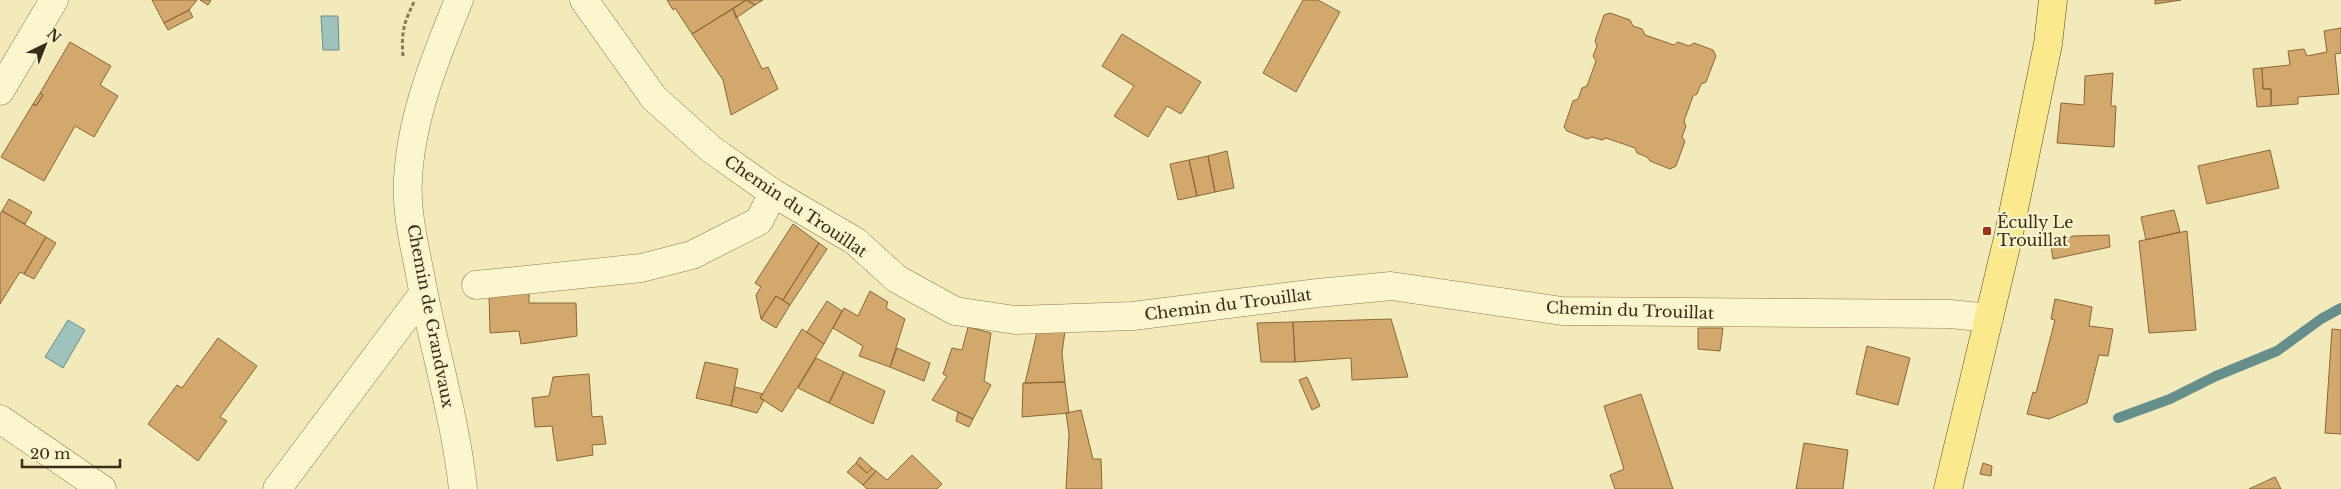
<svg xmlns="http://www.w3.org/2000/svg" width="2341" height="489" font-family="'Libre Baskerville',serif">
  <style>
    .water { fill: #9fc2bd; stroke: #668f8c }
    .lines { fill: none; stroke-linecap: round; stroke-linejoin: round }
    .stream { stroke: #668f8c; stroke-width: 10 }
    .building { fill: #d3a86c; stroke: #8b6637 }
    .minor-casing { stroke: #8a7953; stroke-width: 29 }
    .major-casing { stroke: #564528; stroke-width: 29 }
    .path { stroke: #8a7953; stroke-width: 3; stroke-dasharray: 4 2.5; stroke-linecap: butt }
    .minor { stroke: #fcf6ce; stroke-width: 28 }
    .major { stroke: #faea8d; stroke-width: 28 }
    .poi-dot { fill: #9e321e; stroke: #f8f3ca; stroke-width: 2 }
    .labels { text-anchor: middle; stroke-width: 4.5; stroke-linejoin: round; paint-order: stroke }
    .street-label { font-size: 16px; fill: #372d19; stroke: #f8f3ca }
    .poi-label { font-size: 16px; fill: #372d19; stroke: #f8f3ca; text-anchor: start }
  </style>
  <rect width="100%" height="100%" fill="#f2eaba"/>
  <path class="water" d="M321,16h17l1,34h-16z
    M68,320l17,10 -22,38 -18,-11z"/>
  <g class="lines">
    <path class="stream" d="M2118,418l52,-19 46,-23 61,-25 44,-32 20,-11"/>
  </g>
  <path class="building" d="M152,0h45l-8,10 -25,13z
    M200,0h11l-3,5z
    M667,0h79l-54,34 -17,-26 -2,2z
    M746,0l9,5 -19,13 -3,-9z
    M747,0h16l-8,5z
    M1303,0h15l22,12 -44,80 -33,-19z
    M2155,0h26l-26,4z
    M733,9l29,60 6,-2 10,22 -47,26 -8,-35 -31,-46z
    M189,10l4,7 -25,13 -4,-7z
    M1610,13l20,7 3,6 9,3 3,6 29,10 4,-3 11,4 5,-3 19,7 3,6 -10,26 -5,2 -4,10 -4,2 -9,25 2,5 -4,11 3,4 -9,25 -6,3 -20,-8 -3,-4 -10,-4 -2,-5 -29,-10 -4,2 -10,-3 -5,2 -20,-8 -3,-4 9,-26 5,-2 4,-11 5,-2 9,-25 -3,-5 4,-10 -2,-5 9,-26z
    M2341,28v25l-6,1 4,40 -41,3v7l-27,2v-17h-8l-1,-21 28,-3 -2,-14 16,-2 3,7 20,-4 -3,-21z
    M1122,34l79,48 -20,32 -14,-8 -19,31 -34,-21 20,-30 -32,-20z
    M70,42l41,24 -11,19 18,11 -24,41 -19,-11 -31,55 -43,-24 32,-53 3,2 7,-11 -3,-2z
    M2262,68l1,21h8v17l-14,1 -4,-38z
    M2113,73l-2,33h5l-2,41 -57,-4 4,-40 23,2 1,-29z
    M40,93l3,2 -7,11 -3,-2z
    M2270,150l9,38 -72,16 -9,-38z
    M1227,151l7,37 -19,4 -7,-36z
    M1208,156l7,36 -18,4 -8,-36z
    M1189,160l8,36 -19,4 -8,-36z
    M9,199l23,13 -7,12 -23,-13z
    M2174,210l6,22 -34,8 -5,-23z
    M2,211l44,26 -22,37 -4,-2 -20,32v-90z
    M793,224l26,19 -36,57 -7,-4 -15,23 -5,-24 5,-8 -6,-4z
    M2187,231l9,99 -47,3 -10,-92z
    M2109,235l1,12 -57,12 -2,-13 22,-10z
    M46,237l10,6 -22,36 -10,-5z
    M819,243l8,6 -37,56 -7,-5z
    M529,291v12h47l1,33 -56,8 -2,-13 -29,2 -1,-39z
    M870,291l18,11 -2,6 19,11 -15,48 -31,-11 4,-10 -30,-18 11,-20 14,8z
    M776,296l14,9 -14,23 -15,-9z
    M2055,299l37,8 -3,19 24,3 -5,27 -9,-1 -12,48 -38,16 -22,-5 6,-22 3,1 19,-73 -4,-1z
    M827,301l15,10 -18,33 -17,-12z
    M1391,319l17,58 -56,3 -1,-22 -56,4 -2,-40z
    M1293,322l2,40h-34l-4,-39z
    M968,327l23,6 -7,48 7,4 -18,34 -41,-19 15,-24 -4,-2 9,-26 10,2z
    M1698,328h25l-3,23 -22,-2z
    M802,329l22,15 -42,68 -22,-14z
    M2332,329l9,1v104l-16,-1z
    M1065,331l-3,22 3,29 -40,1 12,-51z
    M218,338l39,28 -37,51 7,4 -29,40 -50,-37 29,-39 5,3z
    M1867,346l43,12 -12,47 -42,-11z
    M897,348l33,15 -6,18 -34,-14z
    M816,358l28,14 -15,31 -31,-15z
    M705,362l33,7 -7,37 -35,-8z
    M844,372l41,19 -12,33 -44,-21z
    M589,374l3,43 10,-1 4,28 -14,1 1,10 -36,6 -5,-35 -17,1 -3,-29 17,-2 4,-19z
    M1307,377l13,29 -8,4 -13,-30z
    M1065,382l4,31 -47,4 1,-34z
    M735,387l28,7 -3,4 4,2 -7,13 -26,-7z
    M1641,394l32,95h-58l-5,-14 14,-6 -20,-63z
    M1081,410l12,49h8l1,30h-36l3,-55 -3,-21z
    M958,412l15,7 -4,8 -13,-6z
    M1804,443l44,7 -5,39h-47z
    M912,455l30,29 -5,5h-70l-4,-4 13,-14 11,9z
    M860,457l12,11 -5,5 -11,-10z
    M856,463l11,10 5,-5 4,3 -13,14 -16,-13z
    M1983,463l9,3 -1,10 -11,-2z
    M2275,477l6,12h-32z"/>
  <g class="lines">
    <defs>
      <path id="minor" d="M459,0c-23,56 -48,117 -51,179 -2,29 5,61 11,90 13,74 36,146 44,220
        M584,0l70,98 57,51 62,44 82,48 42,38 58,32 60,9 118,-4 185,-23 73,-7 171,25 388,3 39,4
        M0,91l54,-91
        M476,285l165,-17 51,-13 67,-34 14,-28
        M0,419l102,70
        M277,489l146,-195"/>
      <path id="major" d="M1948,489l60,-251 40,-194 5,-44"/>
    </defs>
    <use href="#minor" class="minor-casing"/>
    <use href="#major" class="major-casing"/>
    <path class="path" d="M403,56c-2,-24 1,-34 12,-56"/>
    <use href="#minor" class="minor"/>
    <use href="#major" class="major"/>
  </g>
  <rect class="poi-dot" x="1982" y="226" width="10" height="10" rx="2.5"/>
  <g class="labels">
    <g class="street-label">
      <text transform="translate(796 206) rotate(34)" y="6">Chemin du Trouillat</text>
      <text transform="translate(1228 304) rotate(-7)" y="6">Chemin du Trouillat</text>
      <text transform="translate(1630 310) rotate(2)" y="6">Chemin du Trouillat</text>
      <text transform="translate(431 316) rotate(79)" y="6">Chemin de Grandvaux</text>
    </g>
    <g class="poi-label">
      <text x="1997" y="228">Écully Le<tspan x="1997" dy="18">Trouillat</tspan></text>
    </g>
  </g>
  <g transform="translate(45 45) rotate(43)" stroke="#f8f3ca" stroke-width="4" paint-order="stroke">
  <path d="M0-4L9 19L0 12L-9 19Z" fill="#372d19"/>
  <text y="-8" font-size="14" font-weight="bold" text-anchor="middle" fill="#372d19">N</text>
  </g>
  <path d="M22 459v8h98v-8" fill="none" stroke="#372d19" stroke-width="2.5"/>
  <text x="30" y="459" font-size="15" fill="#372d19" stroke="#f8f3ca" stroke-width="4" paint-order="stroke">20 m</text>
</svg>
